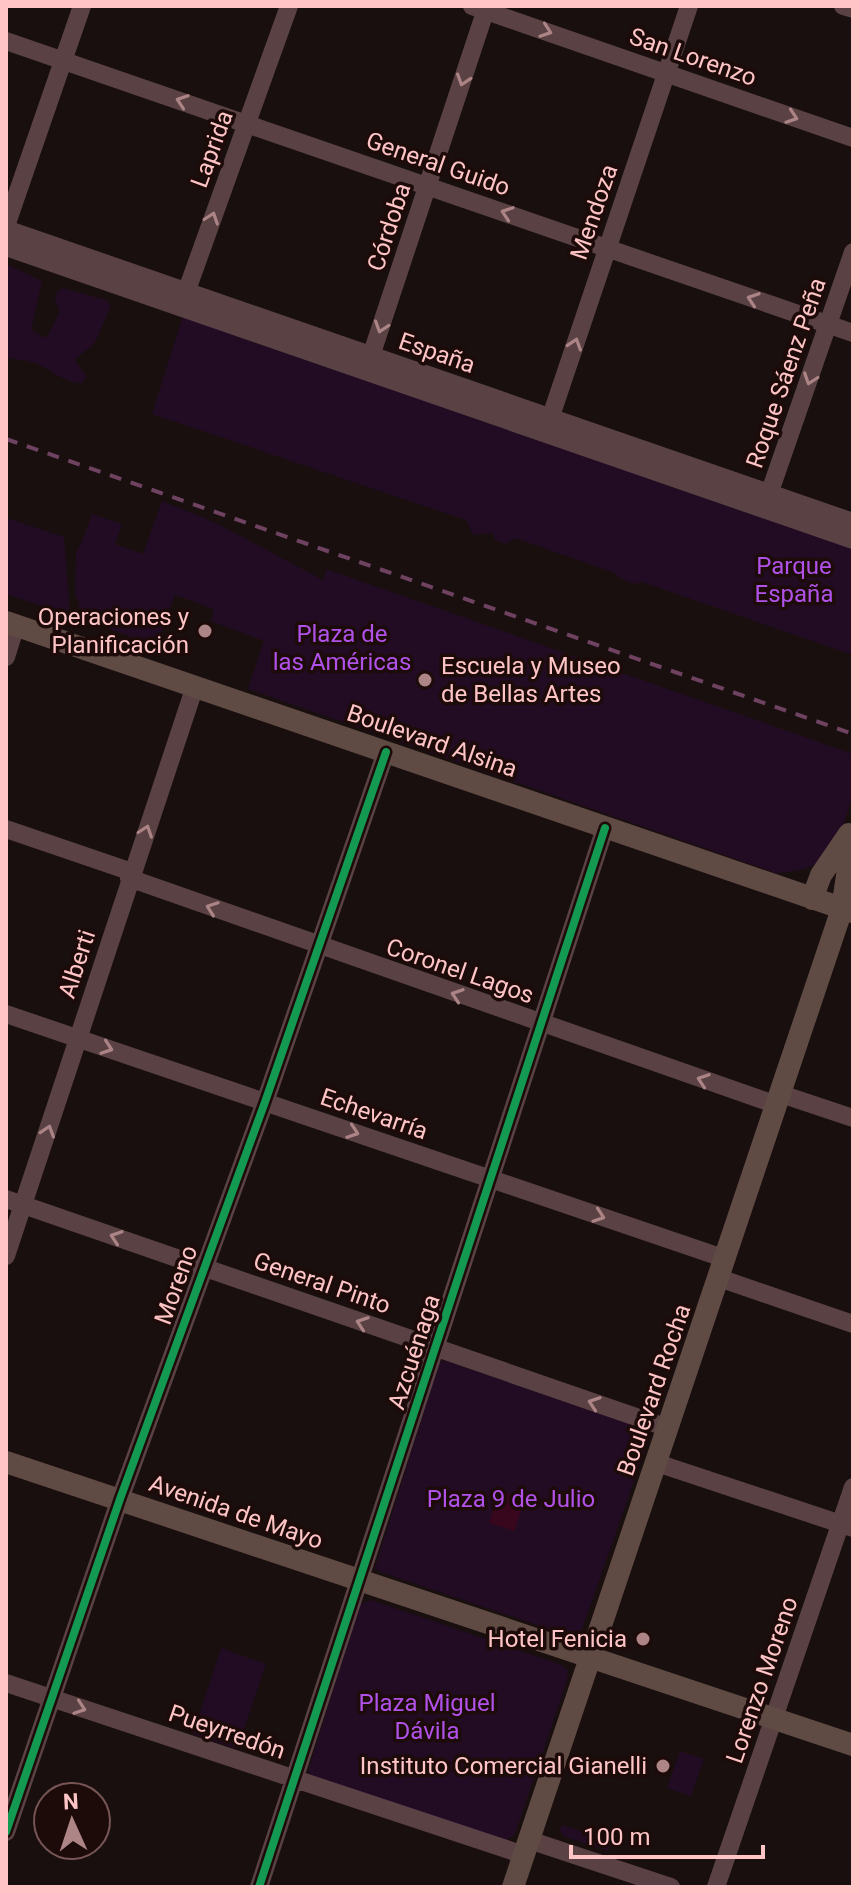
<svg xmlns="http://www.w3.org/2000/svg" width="859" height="1893" font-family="Roboto,sans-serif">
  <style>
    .green { fill: #220c24 }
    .water { fill: #38061d }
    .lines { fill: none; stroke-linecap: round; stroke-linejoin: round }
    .minor { stroke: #5a4244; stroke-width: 18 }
    .major { stroke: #604a44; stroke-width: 22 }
    .rail { stroke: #6e4260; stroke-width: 4; stroke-dasharray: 12 10; stroke-linecap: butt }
    .cycleway-casing { stroke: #1d0b0a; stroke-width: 13 }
    .cycleway { stroke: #139951; stroke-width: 8 }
    .oneway { stroke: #ac8485 }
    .poi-dot { fill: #ae8586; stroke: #1d0b0a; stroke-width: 3 }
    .labels { text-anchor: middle; stroke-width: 7; stroke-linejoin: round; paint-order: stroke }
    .street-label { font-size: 24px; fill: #ffc5c6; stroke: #1d0b0a }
    .park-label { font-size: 24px; fill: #b052e9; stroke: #1d0b0a }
    .poi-label { font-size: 24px; fill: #ffc5c6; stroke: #1d0b0a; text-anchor: end }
  </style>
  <rect width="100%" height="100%" fill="#190f0e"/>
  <path class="green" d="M6,264l36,17 -11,49 15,8 14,-26 -5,-11 2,-9 6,-4 42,12 6,6 -16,36 -20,18 11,16 -3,7c-16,1 -30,-11 -43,-18 -10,-5 -24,-5 -34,-8z
    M183,316l670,229v110l-211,-73 -8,2 -18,-8 -1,-3 -100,-35 -10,6 -11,-5 -1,-6 -20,2 -7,-15 -314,-106z
    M162,501l52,21 109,58 3,-11 527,185c0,13 2,27 0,39 -5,23 -19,59 -40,72 -11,6 -24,7 -37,8l-528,-184 16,-48 -53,-20 3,-12 -39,-14 -19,50 -76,-26 -1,-17 -4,-6 1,-44 5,-8 11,-30 30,10 -7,20 28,10z
    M6,518l58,19 6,79 -64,-22z
    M446,1360l200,70 1,14 -67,191 -10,1 -190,-64 -5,-4 64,-205z
    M371,1600l191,65 6,6 -1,10 -51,150 -4,6 -6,3 -194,-63 -4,-6 52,-167z
    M221,1648l45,16 -29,85 -44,-15z
    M680,1751l24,8 -13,37 -24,-8z
    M562,1825l49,16 -3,10 -45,-15 -3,-6z"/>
  <path class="water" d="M500,1491l25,8 -11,32 -25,-8z"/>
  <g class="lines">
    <path class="minor" d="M472,6l381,132
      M843,6l10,3
      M6,41l847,292
      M6,226l76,-220
      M6,229l847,293
      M6,247l847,293
      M183,301l106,-295
      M368,365l119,-359
      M547,428l142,-422
      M766,503l87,-251
      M6,657l10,-32
      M6,829l126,43
      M129,878l648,227
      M6,1014l720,245
      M781,1094l72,24
      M6,1199l662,229
      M6,1256l189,-570
      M719,1278l134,46
      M657,1463l196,65
      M6,1683l518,172
      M6,1832l114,-333 145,-397 121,-350
      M529,1840l142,47
      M259,1887l346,-1059
      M716,1887l137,-400"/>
    <path class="major" d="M6,622l847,290
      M812,899l9,-24 28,-41
      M6,1462l847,283
      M513,1887l329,-978 11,-74"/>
    <path class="rail" d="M6,439l847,295"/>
    <defs>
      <path id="cycleway" d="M6,1832l114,-333 145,-397 121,-350
        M259,1887l346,-1059"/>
    </defs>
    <use href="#cycleway" class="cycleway-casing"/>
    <use href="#cycleway" class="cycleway"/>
  </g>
  <defs><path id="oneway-chevron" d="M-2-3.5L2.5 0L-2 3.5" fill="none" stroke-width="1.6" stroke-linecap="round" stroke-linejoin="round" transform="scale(2)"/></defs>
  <g class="oneway">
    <use href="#oneway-chevron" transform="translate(546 31) rotate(19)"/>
    <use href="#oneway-chevron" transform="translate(463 80) rotate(108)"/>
    <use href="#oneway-chevron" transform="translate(182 101) rotate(-161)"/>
    <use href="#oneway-chevron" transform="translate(792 117) rotate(19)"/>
    <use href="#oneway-chevron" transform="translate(507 213) rotate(-161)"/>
    <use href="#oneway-chevron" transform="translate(212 218) rotate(-71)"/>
    <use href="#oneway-chevron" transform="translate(753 299) rotate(-161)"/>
    <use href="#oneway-chevron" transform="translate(381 327) rotate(108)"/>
    <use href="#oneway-chevron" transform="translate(575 344) rotate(-72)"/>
    <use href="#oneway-chevron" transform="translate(810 379) rotate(109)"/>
    <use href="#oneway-chevron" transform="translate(146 831) rotate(-71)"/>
    <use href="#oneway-chevron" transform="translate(212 908) rotate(-160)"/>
    <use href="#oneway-chevron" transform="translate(457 995) rotate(-161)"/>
    <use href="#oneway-chevron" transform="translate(107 1048) rotate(19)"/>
    <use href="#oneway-chevron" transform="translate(703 1080) rotate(-161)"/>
    <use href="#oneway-chevron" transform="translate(48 1131) rotate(-72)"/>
    <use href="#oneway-chevron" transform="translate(353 1132) rotate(19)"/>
    <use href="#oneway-chevron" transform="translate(599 1216) rotate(19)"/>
    <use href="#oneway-chevron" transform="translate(116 1237) rotate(-161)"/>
    <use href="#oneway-chevron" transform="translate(362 1323) rotate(-161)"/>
    <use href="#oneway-chevron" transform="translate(594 1403) rotate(-161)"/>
    <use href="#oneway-chevron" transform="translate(80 1708) rotate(19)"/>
  </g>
  <g class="poi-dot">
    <circle cx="205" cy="631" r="8"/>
    <circle cx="425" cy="680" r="8"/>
    <circle cx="643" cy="1639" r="8"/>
    <circle cx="663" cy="1766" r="8"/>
  </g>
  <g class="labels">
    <g class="street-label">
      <text transform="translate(693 57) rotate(19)" y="8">San Lorenzo</text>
      <text transform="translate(212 149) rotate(-70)" y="8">Laprida</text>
      <text transform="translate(438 164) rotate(19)" y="8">General Guido</text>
      <text transform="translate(594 212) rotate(-71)" y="8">Mendoza</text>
      <text transform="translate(389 227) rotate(-72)" y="8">Córdoba</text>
      <text transform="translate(437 353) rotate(19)" y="8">España</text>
      <text transform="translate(786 373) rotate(-71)" y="8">Roque Sáenz Peña</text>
      <text transform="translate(432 741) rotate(19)" y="8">Boulevard Alsina</text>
      <text transform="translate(77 964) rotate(-72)" y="8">Alberti</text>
      <text transform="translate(460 971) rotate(19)" y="8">Coronel Lagos</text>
      <text transform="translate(374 1114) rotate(19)" y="8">Echevarría</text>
      <text transform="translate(322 1283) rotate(19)" y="8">General Pinto</text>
      <text transform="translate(176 1285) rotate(-70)" y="8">Moreno</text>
      <text transform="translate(414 1352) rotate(-72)" y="8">Azcuénaga</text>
      <text transform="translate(654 1390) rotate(-71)" y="8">Boulevard Rocha</text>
      <text transform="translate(236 1512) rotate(19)" y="8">Avenida de Mayo</text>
      <text transform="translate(762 1680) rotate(-71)" y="8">Lorenzo Moreno</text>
      <text transform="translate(227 1732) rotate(19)" y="8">Pueyrredón</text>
    </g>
    <g class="park-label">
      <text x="794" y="574">Parque<tspan x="794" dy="28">España</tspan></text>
      <text x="342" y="642">Plaza de<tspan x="342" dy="28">las Américas</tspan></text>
      <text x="511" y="1507">Plaza 9 de Julio</text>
      <text x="427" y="1711">Plaza Miguel<tspan x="427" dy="28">Dávila</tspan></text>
    </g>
    <g class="poi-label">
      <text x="189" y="625">Operaciones y<tspan x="189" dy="28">Planificación</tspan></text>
      <text x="441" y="674" text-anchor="start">Escuela y Museo<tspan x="441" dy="28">de Bellas Artes</tspan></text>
      <text x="627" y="1647">Hotel Fenicia</text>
      <text x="647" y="1774">Instituto Comercial Gianelli</text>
    </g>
  </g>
  <rect width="859" height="1893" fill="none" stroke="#ffc5c6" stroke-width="16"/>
  <g transform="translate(72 1821) rotate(357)"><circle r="38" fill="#1d0b0a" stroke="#775555" stroke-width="2"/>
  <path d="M0-6L14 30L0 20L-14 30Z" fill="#ae8586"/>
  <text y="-12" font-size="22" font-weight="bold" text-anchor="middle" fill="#ffc5c6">N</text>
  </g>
  <path d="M571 1845v12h192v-12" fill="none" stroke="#ffc5c6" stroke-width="4"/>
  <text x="583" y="1845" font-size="24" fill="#ffc5c6" stroke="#1d0b0a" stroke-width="6" paint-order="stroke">100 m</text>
</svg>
